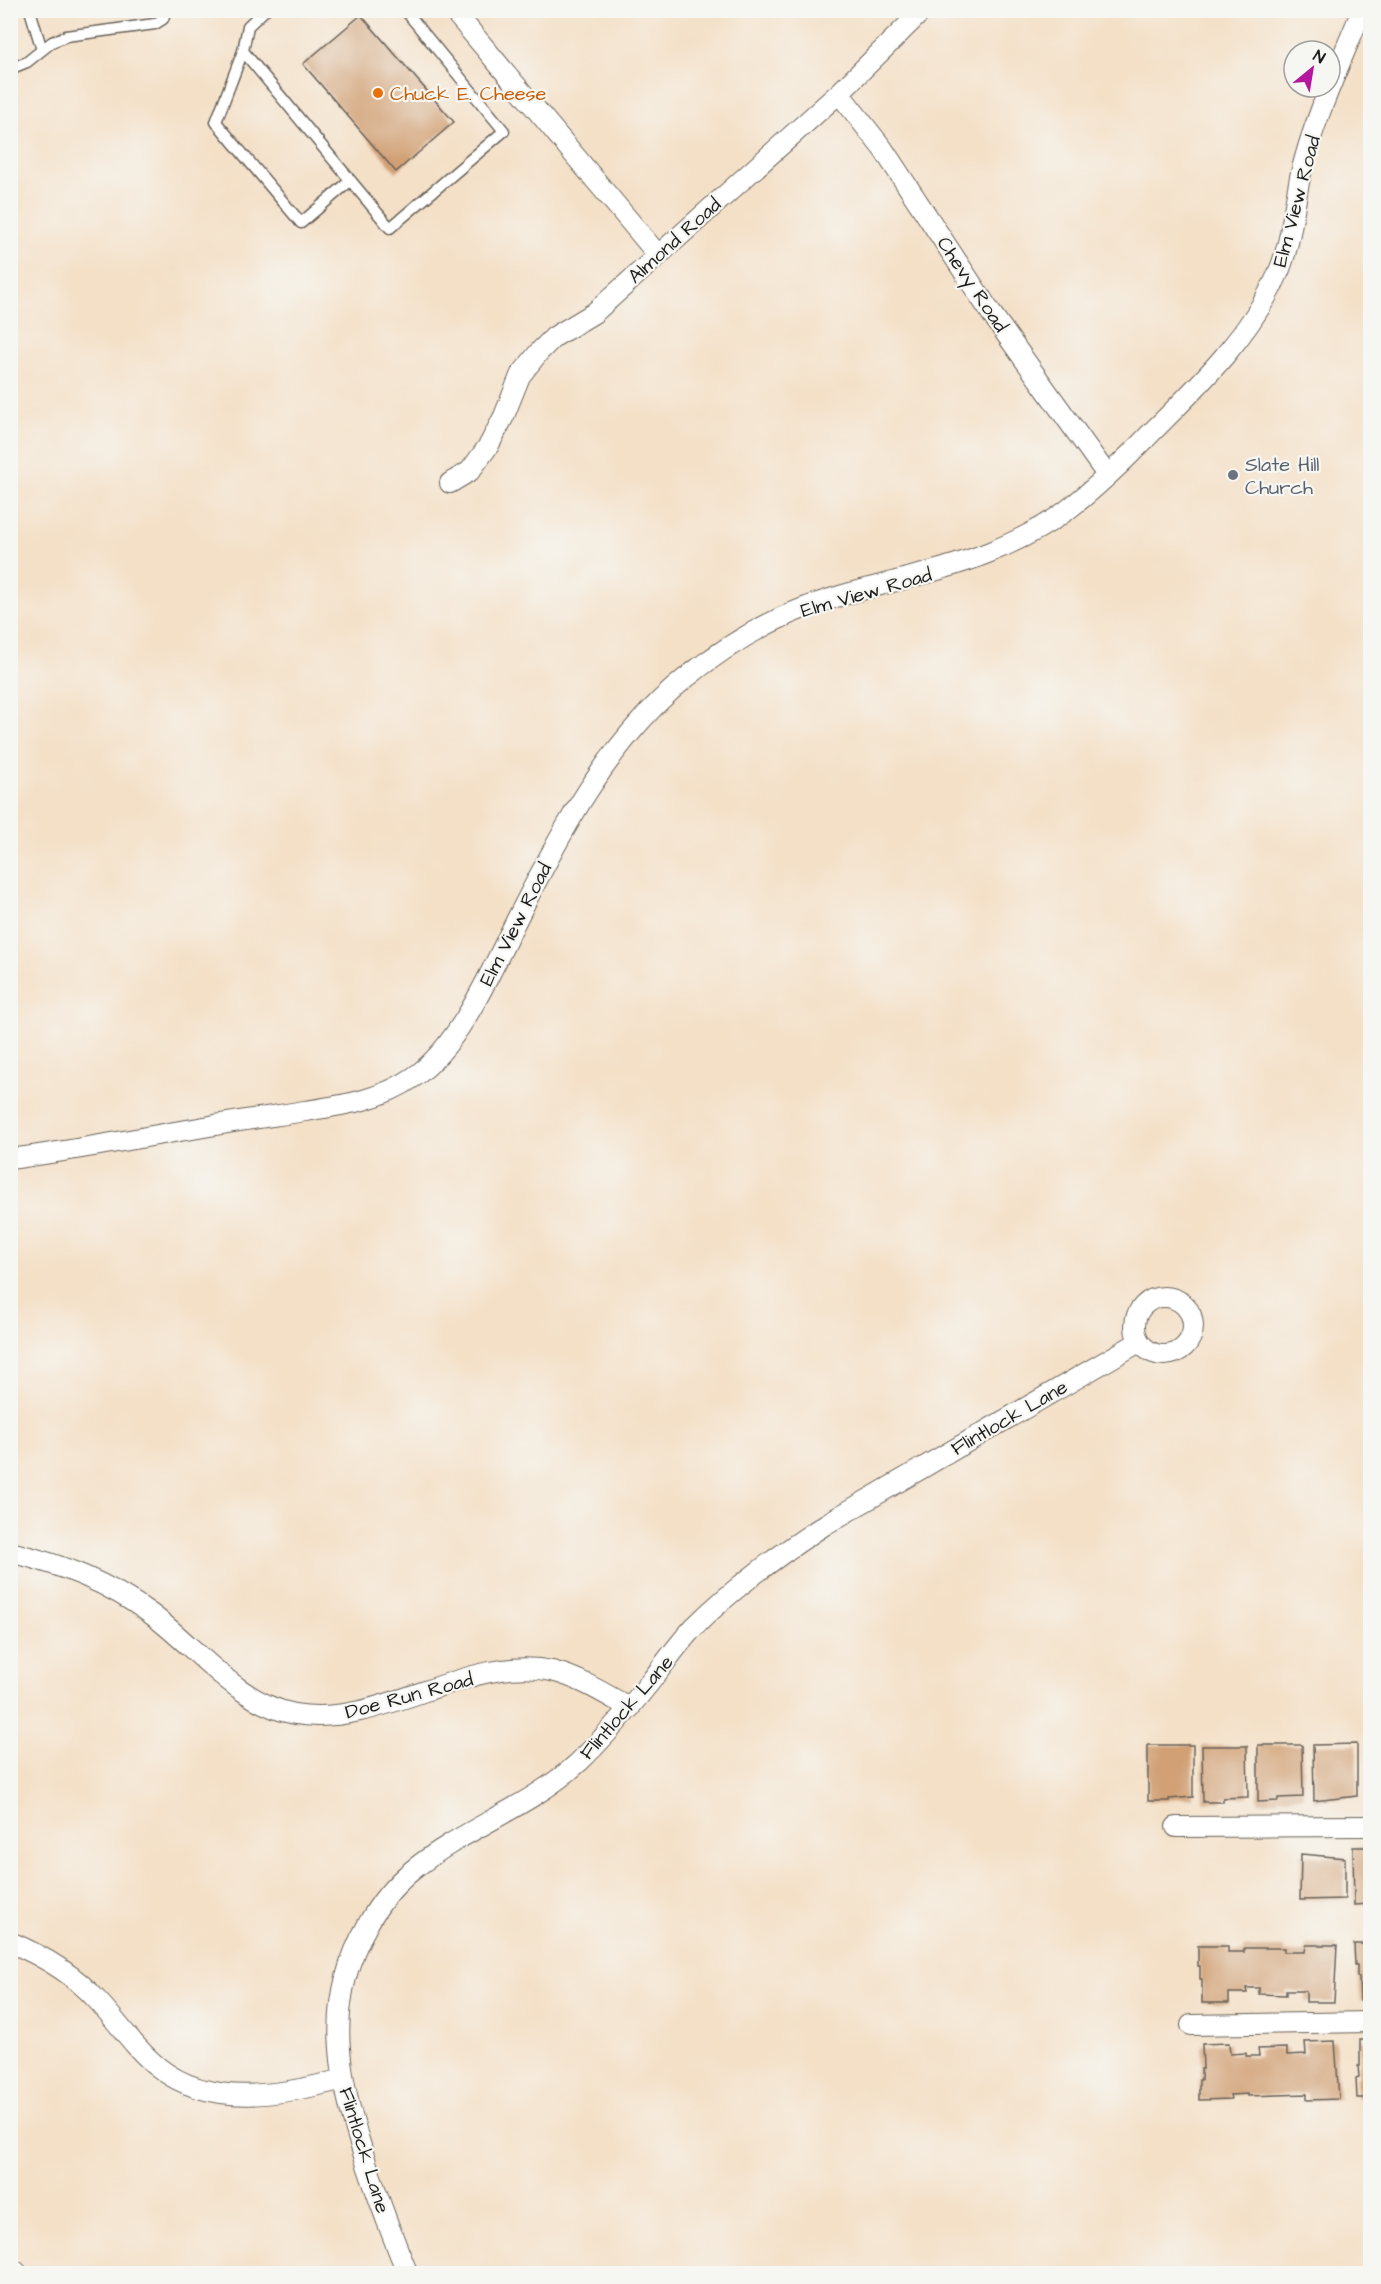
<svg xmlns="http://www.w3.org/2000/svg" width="1381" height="2284" font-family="'Architects Daughter',sans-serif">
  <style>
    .building { fill: #d1a075 }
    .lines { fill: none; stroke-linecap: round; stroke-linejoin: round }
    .service-casing { stroke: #686158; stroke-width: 13 }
    .minor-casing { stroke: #686158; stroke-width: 22 }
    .tertiary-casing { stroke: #686158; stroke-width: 28 }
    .service { stroke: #fff; stroke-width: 10 }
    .minor { stroke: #fff; stroke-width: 20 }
    .tertiary { stroke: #fff; stroke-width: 26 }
    .food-dot { fill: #e8710a; stroke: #f6f6f2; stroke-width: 2 }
    .worship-dot { fill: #6b7280; stroke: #f6f6f2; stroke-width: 2 }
    .labels { text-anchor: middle; stroke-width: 4.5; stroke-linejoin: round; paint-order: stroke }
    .food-label { font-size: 20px; fill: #c56008; stroke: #f6f6f2; text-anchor: start }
    .street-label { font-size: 20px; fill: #1c1c1c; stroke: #f6f6f2 }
    .worship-label { font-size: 20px; fill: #5b616d; stroke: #f6f6f2; text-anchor: start }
  </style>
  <rect width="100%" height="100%" fill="#f6f6f2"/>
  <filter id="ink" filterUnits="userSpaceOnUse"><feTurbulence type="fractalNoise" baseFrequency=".0167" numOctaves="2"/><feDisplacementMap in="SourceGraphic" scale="12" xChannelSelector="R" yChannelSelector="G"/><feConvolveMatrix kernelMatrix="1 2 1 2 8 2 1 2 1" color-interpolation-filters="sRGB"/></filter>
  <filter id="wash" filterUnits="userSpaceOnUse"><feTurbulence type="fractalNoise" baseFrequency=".008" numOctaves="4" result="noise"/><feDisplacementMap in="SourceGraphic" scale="24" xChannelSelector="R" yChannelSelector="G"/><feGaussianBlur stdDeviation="1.35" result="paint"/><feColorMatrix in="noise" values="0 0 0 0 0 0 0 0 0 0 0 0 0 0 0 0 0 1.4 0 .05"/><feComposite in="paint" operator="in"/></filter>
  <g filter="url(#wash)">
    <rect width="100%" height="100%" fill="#f4e0c7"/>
    <g id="blocks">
      <path class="building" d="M361,15l93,107 -58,50 -93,-108z
        M1357,1744v52l-43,5 -1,-56z
        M1368,1744h2v17h-2z
        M1148,1745h45v52l-24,2v2h-21z
        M1258,1745h44l1,52 -25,1v3l-20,1z
        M1202,1746h45l1,51 -25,1v4h-20z
        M1353,1847h17v57l-16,1z
        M1301,1854l44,4v41l-45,1z
        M1354,1944h16v57h-10l-1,-24h-2v-12h-2z
        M1306,1945h31l-3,57h-28v-11h-20v4l-27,-1v-6h-13l1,5h-18v10h-27v-24h-2v-13h-2v-20h30v6h16v-4h40v4h21z
        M1360,2040h10v58h-13l-1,-20 3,-1 -1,-11h2z
        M1335,2041l4,58 -32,1v-6l-59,2v-2l-18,1 1,4 -32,1v-20h2v-11h2l-1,-25 27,-1 1,11 16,-1v3h13l-1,-7 29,-1v7l19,-1 -1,-12z"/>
    </g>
  </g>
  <g filter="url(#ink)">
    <use href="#blocks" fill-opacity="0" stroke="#686158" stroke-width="1.5"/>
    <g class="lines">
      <defs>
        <path id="service" d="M30,10l12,40
          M265,10l-17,16 -5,25 147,177 114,-97 -99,-121
          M243,51l-27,71 85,101 49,-42
          M10,69l17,-7 25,-20 14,-6 89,-12 8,-5 3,-9"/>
        <path id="minor" d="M453,10l205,245
          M839,93l44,56 108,164 116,162
          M450,483l20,-12 19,-26 15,-29 16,-40 19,-24 15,-15 40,-24 245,-220 84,-83
          M10,1159c68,-9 133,-22 200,-33 32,-6 63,-10 95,-15 39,-6 76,-11 109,-34 47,-32 79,-111 104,-160 43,-85 90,-175 164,-236 44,-36 96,-67 151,-83 53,-16 106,-25 157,-46 27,-11 53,-24 76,-41 30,-23 59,-51 85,-78 47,-47 98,-96 126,-157 15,-33 16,-69 24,-103 13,-55 40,-111 61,-163
          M1135 1326a29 29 0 1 1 58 0a29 29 0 1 1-58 0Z
          M10,1552c53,13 97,30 141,62 44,32 87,90 144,100 86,15 173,-61 257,-43 28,7 53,23 78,37
          M1176,1827l194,-1
          M10,1942c33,14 63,31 87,58 21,22 37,48 61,67 52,42 126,28 185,12
          M1191,2025l179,-3
          M408,2274c-15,-35 -28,-71 -40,-106 -28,-83 -47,-162 -1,-242 11,-21 28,-42 47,-57 51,-41 116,-62 165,-107 26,-25 49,-52 72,-81 14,-18 27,-37 43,-54 40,-40 85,-72 132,-103l313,-182"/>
        <path id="tertiary" d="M10,2271l4,3"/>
      </defs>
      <use href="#service" class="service-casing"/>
      <use href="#minor" class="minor-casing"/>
      <use href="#tertiary" class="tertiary-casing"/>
      <use href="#service" class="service"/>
      <use href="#minor" class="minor"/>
      <use href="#tertiary" class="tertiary"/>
    </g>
  </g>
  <circle class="food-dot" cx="378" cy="93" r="6"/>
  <circle class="worship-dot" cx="1233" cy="475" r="6"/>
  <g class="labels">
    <g class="food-label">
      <text x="390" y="100">Chuck E. Cheese</text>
    </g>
    <g class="street-label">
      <text transform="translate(1296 201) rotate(-75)" y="7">Elm View Road</text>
      <text transform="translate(674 240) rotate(-42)" y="7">Almond Road</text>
      <text transform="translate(973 284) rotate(56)" y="7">Chevy Road</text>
      <text transform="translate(866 592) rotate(-16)" y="7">Elm View Road</text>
      <text transform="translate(515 924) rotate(-63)" y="7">Elm View Road</text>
      <text transform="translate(1009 1417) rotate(-30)" y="7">Flintlock Lane</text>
      <text transform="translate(409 1695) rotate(-15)" y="7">Doe Run Road</text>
      <text transform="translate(626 1707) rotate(-49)" y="7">Flintlock Lane</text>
      <text transform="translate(365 2150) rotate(73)" y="7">Flintlock Lane</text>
    </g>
    <g class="worship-label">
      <text x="1245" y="471">Slate Hill<tspan x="1245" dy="23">Church</tspan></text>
    </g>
  </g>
  <rect width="1381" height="2284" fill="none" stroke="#f6f6f2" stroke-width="36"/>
  <g transform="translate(1312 69) rotate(30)"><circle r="28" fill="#f6f6f2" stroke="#9f9f9c" stroke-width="1.5"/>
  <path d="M0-4.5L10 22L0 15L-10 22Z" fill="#b5179e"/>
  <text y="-9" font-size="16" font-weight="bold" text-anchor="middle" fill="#1c1c1c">N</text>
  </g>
</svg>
